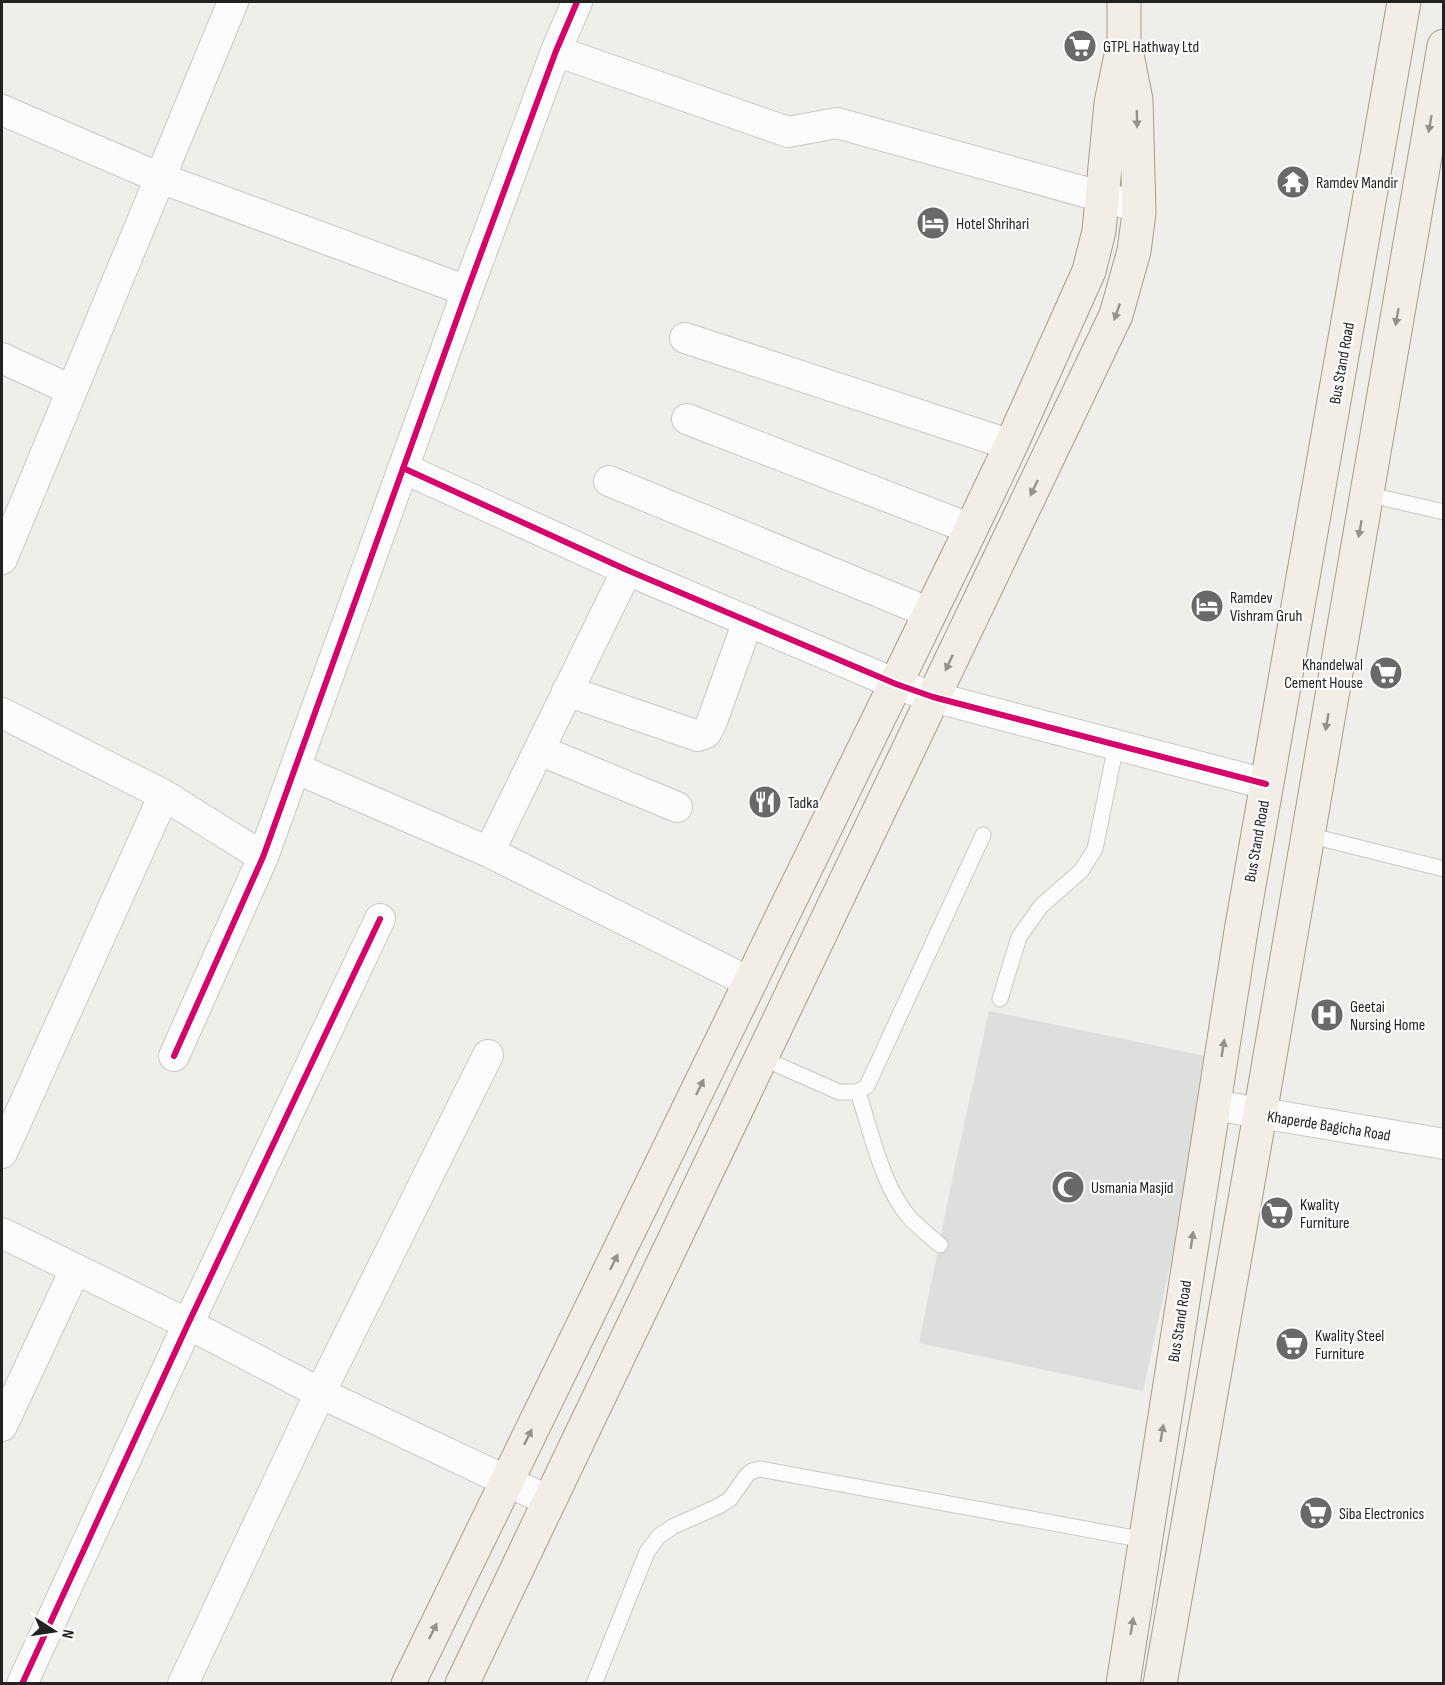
<svg xmlns="http://www.w3.org/2000/svg" width="1445" height="1685" font-family="'Sofia Sans Condensed',sans-serif">
  <style>
    .religious { fill: #dededc }
    .lines { fill: none; stroke-linecap: round; stroke-linejoin: round }
    .lane-casing { stroke: #c9c8c7; stroke-width: 17 }
    .street-casing { stroke: #c9c8c7; stroke-width: 32 }
    .primary-casing { stroke: #a79c86; stroke-width: 35 }
    .lane { stroke: #fdfcfc; stroke-width: 15 }
    .street { stroke: #fdfcfc; stroke-width: 30 }
    .primary { stroke: #f3ede7; stroke-width: 33 }
    .cycleway-casing { stroke: #fff; stroke-width: 10 }
    .cycleway { stroke: #d6006c; stroke-width: 6 }
    .oneway { fill: #95928e }
    .labels { text-anchor: middle; stroke-width: 4.5; stroke-linejoin: round; paint-order: stroke }
    .poi-label { font-size: 16px; fill: #222; stroke: #fff; text-anchor: start }
    .street-label { font-size: 16px; fill: #222; stroke: #fff }
  </style>
  <rect width="100%" height="100%" fill="#f0eeeb"/>
  <path class="religious" d="M989,1011l226,47 -72,333 -224,-48 36,-177z"/>
  <g class="lines">
    <defs>
      <path id="lane" d="M1366,494l78,18
        M1308,835l136,34
        M1000,999l19,-62 22,-31 40,-35 14,-22 21,-104
        M760,1057l79,35h19l9,-6 116,-251
        M858,1092c13,39 24,94 51,125 9,10 21,19 31,28
        M594,1684l53,-132 12,-16 15,-10 45,-20 11,-7 17,-24 5,-4 8,-2 385,71"/>
      <path id="street" d="M556,51l232,81 49,-9 302,84
        M2,110l158,68 307,113
        M685,338l326,107
        M2,358l69,32
        M687,419l284,110
        M403,468l224,102 269,114 37,13 333,87
        M609,481l321,132
        M2,559l231,-557
        M567,691l131,45 8,-3 5,-9 37,-103
        M2,713l162,82 99,62
        M539,750l138,57
        M295,768l194,84 262,131
        M489,852l138,-282
        M174,1056l89,-199 204,-566 89,-240 21,-49
        M1214,1105l230,39
        M2,1153l162,-358
        M2,1233l186,91 132,69 229,108
        M2,1426l73,-156
        M22,1684l166,-360 192,-405
        M183,1684l137,-291 168,-338"/>
      <path id="primary" d="M408,1684l563,-1155 40,-84 78,-174 10,-40 12,-128 13,-62v-39
        M462,1684l654,-1369 18,-64 5,-38 -3,-113 -9,-45
        M1123,1684l118,-753 163,-929
        M1160,1684l100,-570 184,-1068"/>
    </defs>
    <use href="#lane" class="lane-casing"/>
    <use href="#street" class="street-casing"/>
    <use href="#primary" class="primary-casing"/>
    <use href="#lane" class="lane"/>
    <use href="#street" class="street"/>
    <use href="#primary" class="primary"/>
    <defs>
      <path id="cycleway" d="M403,468l224,102 269,114 37,13 333,87
        M174,1056l89,-199 204,-566 89,-240 21,-49
        M22,1684l166,-360 192,-405"/>
    </defs>
    <use href="#cycleway" class="cycleway-casing"/>
    <use href="#cycleway" class="cycleway"/>
  </g>
  <defs><path id="oneway-solid" d="M-6-.8H1V-3.2L6.5 0L1 3.2V.8H-6Z" transform="scale(1.5)"/></defs>
  <g class="oneway">
    <use href="#oneway-solid" transform="translate(1137 119) rotate(89)"/>
    <use href="#oneway-solid" transform="translate(1430 124) rotate(100)"/>
    <use href="#oneway-solid" transform="translate(1117 312) rotate(109)"/>
    <use href="#oneway-solid" transform="translate(1397 317) rotate(100)"/>
    <use href="#oneway-solid" transform="translate(1034 488) rotate(116)"/>
    <use href="#oneway-solid" transform="translate(1360 529) rotate(100)"/>
    <use href="#oneway-solid" transform="translate(949 663) rotate(115)"/>
    <use href="#oneway-solid" transform="translate(1327 722) rotate(100)"/>
    <use href="#oneway-solid" transform="translate(1223 1048) rotate(-81)"/>
    <use href="#oneway-solid" transform="translate(700 1087) rotate(-64)"/>
    <use href="#oneway-solid" transform="translate(1192 1240) rotate(-81)"/>
    <use href="#oneway-solid" transform="translate(614 1262) rotate(-64)"/>
    <use href="#oneway-solid" transform="translate(1162 1433) rotate(-81)"/>
    <use href="#oneway-solid" transform="translate(528 1437) rotate(-64)"/>
    <use href="#oneway-solid" transform="translate(1132 1626) rotate(-81)"/>
    <use href="#oneway-solid" transform="translate(433 1631) rotate(-64)"/>
  </g>
  <defs>
    <symbol id="supermarket-disc" viewBox="-11 -11 22 22"><circle r="9.5" fill="#6a6968" stroke="#fff"/><path d="M-6-5.5h2.5l.6 2H6L4.5 2H-2.5L-4.4-4H-6ZM-1.5 3.2a1.3 1.3 0 1 0 .1 0ZM3 3.2a1.3 1.3 0 1 0 .1 0Z" fill="#fff"/></symbol>
    <symbol id="temple-disc" viewBox="-11 -11 22 22"><circle r="9.5" fill="#6a6968" stroke="#fff"/><path d="M0-6L5-2H3V0L6.5 2.5H4V6H1.5V3h-3V6H-4V2.5H-6.5L-3 0V-2H-5Z" fill="#fff"/></symbol>
    <symbol id="hotel-disc" viewBox="-11 -11 22 22"><circle r="9.5" fill="#6a6968" stroke="#fff"/><path d="M-6-4.5h1.5V1H6V5H4.5V3h-9V5H-6ZM-4 0a1.8 1.8 0 1 1 3.6 0ZM.5 0V-2.5h3Q6-2.5 6 0Z" fill="#fff"/></symbol>
    <symbol id="restaurant-disc" viewBox="-11 -11 22 22"><circle r="9.5" fill="#6a6968" stroke="#fff"/><path d="M-5-6h1v4h1v-4h1v4h1v-4h1v5L-1.5 .5V6h-2V.5L-5-1ZM5-6V6H3V1.5H1.5Q1.5-4 5-6Z" fill="#fff"/></symbol>
    <symbol id="hospital-disc" viewBox="-11 -11 22 22"><circle r="9.5" fill="#6a6968" stroke="#fff"/><path d="M-5-5h3v3.5h4V-5h3V5h-3V1.5h-4V5h-3Z" fill="#fff"/></symbol>
    <symbol id="mosque-disc" viewBox="-11 -11 22 22"><circle r="9.5" fill="#6a6968" stroke="#fff"/><path d="M3.5-4.9A6 6 0 1 0 3.5 4.9A5 5 0 1 1 3.5-4.9Z" fill="#fff"/></symbol>
  </defs>
  <g fill-rule="evenodd">
    <use href="#supermarket-disc" x="1061" y="27" width="38" height="38"/>
    <use href="#temple-disc" x="1274" y="163" width="38" height="38"/>
    <use href="#hotel-disc" x="914" y="204" width="38" height="38"/>
    <use href="#hotel-disc" x="1188" y="587" width="38" height="38"/>
    <use href="#supermarket-disc" x="1367" y="654" width="38" height="38"/>
    <use href="#restaurant-disc" x="746" y="783" width="38" height="38"/>
    <use href="#hospital-disc" x="1308" y="996" width="38" height="38"/>
    <use href="#mosque-disc" x="1049" y="1168" width="38" height="38"/>
    <use href="#supermarket-disc" x="1258" y="1194" width="38" height="38"/>
    <use href="#supermarket-disc" x="1273" y="1325" width="38" height="38"/>
    <use href="#supermarket-disc" x="1297" y="1494" width="38" height="38"/>
  </g>
  <g class="labels">
    <g class="poi-label">
      <text x="1103" y="52">GTPL Hathway Ltd</text>
      <text x="1316" y="188">Ramdev Mandir</text>
      <text x="956" y="229">Hotel Shrihari</text>
      <text x="1230" y="603">Ramdev<tspan x="1230" dy="18">Vishram Gruh</tspan></text>
      <text x="1363" y="670" text-anchor="end">Khandelwal<tspan x="1363" dy="18">Cement House</tspan></text>
      <text x="788" y="808">Tadka</text>
      <text x="1350" y="1012">Geetai<tspan x="1350" dy="18">Nursing Home</tspan></text>
      <text x="1091" y="1193">Usmania Masjid</text>
      <text x="1300" y="1210">Kwality<tspan x="1300" dy="18">Furniture</tspan></text>
      <text x="1315" y="1341">Kwality Steel<tspan x="1315" dy="18">Furniture</tspan></text>
      <text x="1339" y="1519">Siba Electronics</text>
    </g>
    <g class="street-label">
      <text transform="translate(1341 363) rotate(-80)" y="6">Bus Stand Road</text>
      <text transform="translate(1256 841) rotate(-80)" y="6">Bus Stand Road</text>
      <text transform="translate(1329 1125) rotate(9)" y="6">Khaperde Bagicha Road</text>
      <text transform="translate(1179 1321) rotate(-81)" y="6">Bus Stand Road</text>
    </g>
  </g>
  <rect width="1445" height="1685" fill="none" stroke="#222222" stroke-width="6"/>
  <g transform="translate(54 1631) rotate(102)" stroke="#ffffff" stroke-width="4.5" paint-order="stroke">
  <path d="M0-4.5L10 22L0 15L-10 22Z" fill="#222222"/>
  <text y="-9" font-size="16" font-weight="bold" text-anchor="middle" fill="#222222">N</text>
  </g>
</svg>
